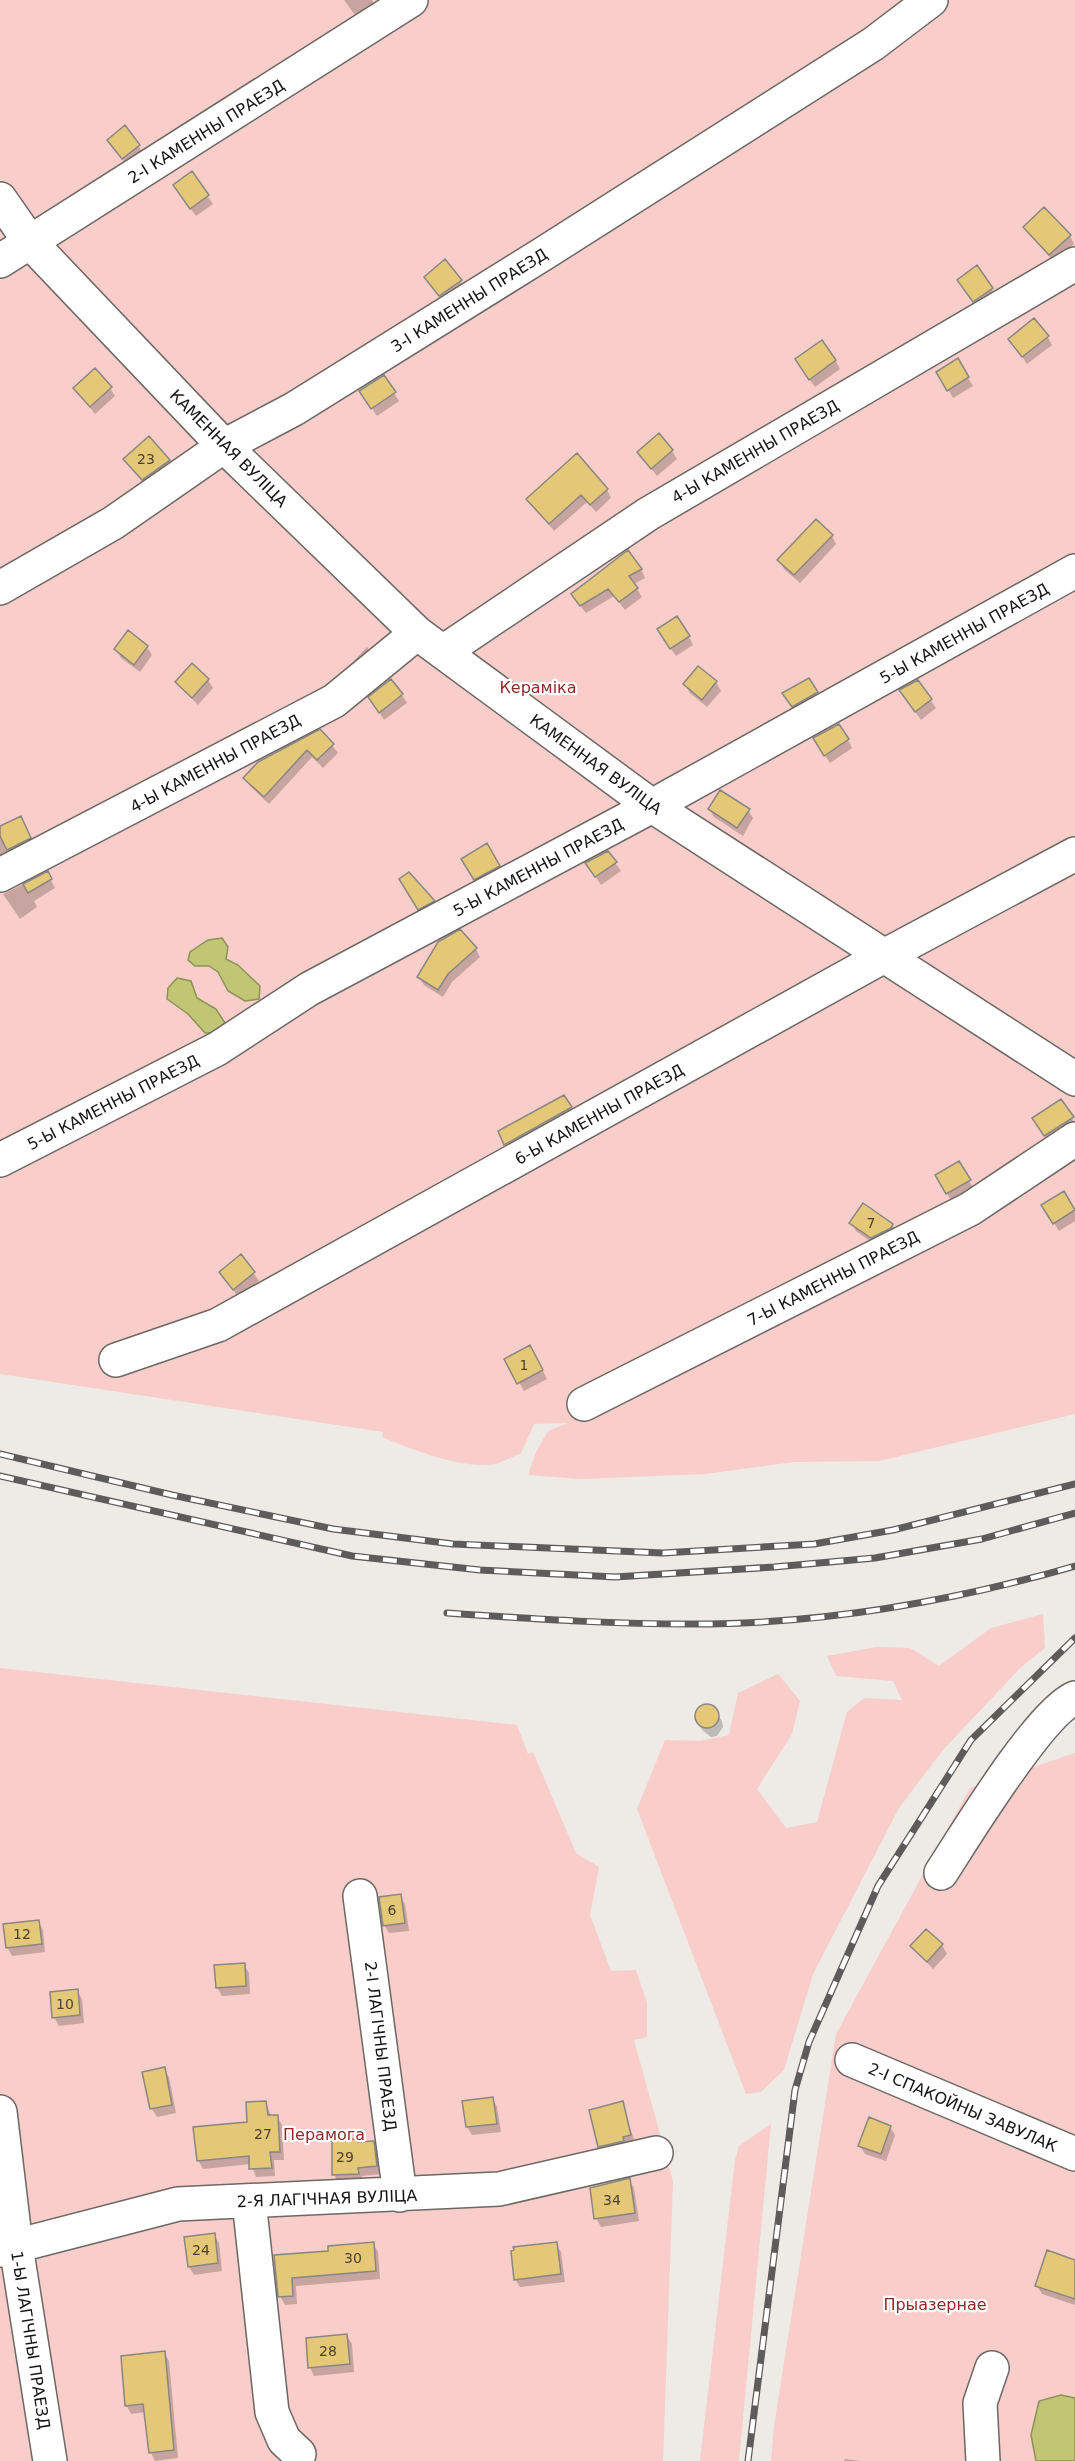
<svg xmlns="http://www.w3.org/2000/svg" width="1075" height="2461" font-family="'DejaVu Sans',sans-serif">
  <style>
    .green { fill: #f9cdc9 }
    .water { fill: #c1c675; stroke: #8e9158; stroke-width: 1.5 }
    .shadow { fill: #0003 }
    .building { fill: #e5c778; stroke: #888783; stroke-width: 1.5 }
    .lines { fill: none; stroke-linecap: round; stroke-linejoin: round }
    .minor-casing { stroke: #6b6865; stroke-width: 36 }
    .minor { stroke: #fff; stroke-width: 33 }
    .rail-casing { stroke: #5e5c5a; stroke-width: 7 }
    .rail { stroke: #fff; stroke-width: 4.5; stroke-dasharray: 14; stroke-linecap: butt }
    .labels { text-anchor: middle; stroke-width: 4.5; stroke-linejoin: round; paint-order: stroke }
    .number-label { font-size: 14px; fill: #4a422e }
    .street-label { font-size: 16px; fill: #171615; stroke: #fff }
    .park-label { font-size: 16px; fill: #8d2a2b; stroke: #fff }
  </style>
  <rect width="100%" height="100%" fill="#eeeae6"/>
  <path class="green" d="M0,0h1075v1414l-196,47 -85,1 -89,12 -124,5 -53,-4 8,-23 12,-21 20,-8 -34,1 -13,29c-8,3 -17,9 -26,11 -32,6 -84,-15 -113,-27l1,-5 -383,-58z
    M1043,1614l2,34 -25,20 -78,83 -43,57 -86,166 -29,96 -23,22 -15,2 -109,-285 28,-69 35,1 29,-6 9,-42 40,-19 22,27 -8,33 -35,55 29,39 31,-6 30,-110 17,-14 38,2 -9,-19 -57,-5 -9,-20 49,-9 34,1 29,18 52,-38z
    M0,1668l517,57 11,29 5,-2 43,101 23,14 -9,48 21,56 25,-1 11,33v34l-13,3 39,141 -10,280h-663z
    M1075,1753v645l-14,-3 -30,40 5,26h-265l3,-35 62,-392 134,-246z
    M771,2124l-32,337h-39l35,-301 4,-14z"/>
  <path class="water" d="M222,938l6,9 -2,12 12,6 22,21 -1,13 -14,2 -17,-10 -10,-19 -9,-6h-14l-7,-6 2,-8 18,-12z
    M177,978l14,3 6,17 19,11 9,14 -8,10h-12l-17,-19 -21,-15 1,-11z
    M1061,2395l14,3v63h-39l-5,-26 8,-34z"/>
  <path class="shadow" d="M344,0h28l2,4 -17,14z
    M125,127l19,27 -16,13 -19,-27z
    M191,173l22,31 -17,12 -17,-22z
    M1025,228l45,8 4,8 -19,19z
    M976,267l21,30 -18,12 -15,-21z
    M426,277l34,3 5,9 -20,15z
    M1047,336l5,9 -25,19 -17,-25z
    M835,360l5,9 -25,18 -14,-19z
    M957,360l16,26 -20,12 -15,-26z
    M75,388h35l5,8 -20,18z
    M394,393l5,8 -22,15 -11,-17z
    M672,451l5,8 -20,17 -18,-23z
    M125,459l44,2 5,8 -26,19z
    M607,490l4,8 -15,14 -9,-10 -33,29 -26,-32z
    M832,536l4,8 -36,39 -16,-14 -5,-9z
    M641,569l4,9 -11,6 8,13 -17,13 -11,-14 -28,17 -8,-10z
    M663,637h26l4,8 -17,11z
    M147,647l5,8 -12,17 -19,-14 -5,-9z
    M367,647l6,10 -19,15 -4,-7z
    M208,680l5,8 -15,17 -21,-22z
    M808,680l14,21 -24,14 -9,-13z
    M716,682l5,9 -14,16 -17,-14 -5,-9z
    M918,682l18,26 -15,12 -20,-29z
    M402,695l5,8 -23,17 -14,-23z
    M320,731l18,22 -15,15 -11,-11 -43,47 -19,-18 -5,-8z
    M848,740l4,8 -22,15 -11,-16z
    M709,809l39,1 5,8 -10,18 -29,-19z
    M25,826l10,20 -35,19v-37z
    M486,845l18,30 -24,12 -17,-28z
    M608,853l13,18 -20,14 -9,-13z
    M47,873l8,15 -21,13 3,6 -17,12 -17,-25z
    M401,880l32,22 5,8 -14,7z
    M476,949l4,8 -28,25 -9,15 -19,-12 -5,-8z
    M564,1097l11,19 -65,36 -10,-20z
    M1072,1118l3,9 -25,17 -11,-18z
    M958,1163l16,26 -22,13 -15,-26z
    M1063,1193l12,20v8l-16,10 -16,-26z
    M851,1223l41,2 5,8 -20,13 -21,-15z
    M241,1256l18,25 -21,16 -17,-25z
    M530,1347l17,32 -23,12 -18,-31z
    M702,1706l11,2 9,13 1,6 -6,9 -6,1 -9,-7 -5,-9 1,-11z
    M400,1896l5,8 4,27 -20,2 -5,-8z
    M38,1921l5,9 2,22 -33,4 -5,-9z
    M942,1945l5,9 -14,15 -21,-22z
    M244,1965l5,8 1,21 -28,2 -5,-9z
    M77,1991l5,8 2,24 -25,3 -5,-9z
    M164,2069l5,8 7,36 -19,4 -5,-8 -8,-36z
    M493,2099l4,8 4,25 -29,3 -5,-8 -3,-25z
    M266,2102l5,15 6,-1 5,9 2,35h-10l1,16 -19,1 -5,-13 -48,5 -5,-9 50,-37z
    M622,2103l13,40 -30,12 -5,-9z
    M890,2127l5,8 -9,26 -21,-7 -5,-8z
    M333,2141l40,1 5,9 3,23 -19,2 1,6 -25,1 -4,-9z
    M629,2180l5,8 5,33 -38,6 -5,-9z
    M214,2235l5,8 3,28 -28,4 -5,-9z
    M373,2244l5,8 2,27 -84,7 1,18 -12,1 -5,-9 -5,-40 55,-3z
    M556,2244l5,8 4,30 -45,5 -5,-8z
    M1075,2262v43l-33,-11 -5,-8z
    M347,2336l5,8 2,28 -40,4 -4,-9z
    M164,2353l5,8 9,97 -23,3 -4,-8 -5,-41 -15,2 -5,-9z
    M845,2459l16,2h-17z"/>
  <path class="building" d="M125,125l15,20 -18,14 -15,-19z
    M192,171l17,24 -19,14 -17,-24z
    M1044,207l27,28 -22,20 -26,-28z
    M445,259l17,21 -23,16 -15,-19z
    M977,265l16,23 -20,14 -16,-22z
    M1034,318l15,18 -27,21 -14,-18z
    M822,340l14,20 -27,20 -14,-21z
    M958,358l11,19 -22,14 -11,-19z
    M95,368l17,19 -22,20 -17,-19z
    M384,375l12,17 -25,17 -12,-18z
    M659,433l14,17 -22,19 -14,-17z
    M149,436l21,24 -28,20 -19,-21z
    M577,453l31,36 -18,16 -9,-10 -32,29 -23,-25z
    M816,519l17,16 -39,40 -17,-15z
    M628,550l14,19 -13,7 9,12 -19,14 -11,-13 -28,17 -9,-12z
    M677,616l13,20 -20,13 -13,-20z
    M128,630l20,16 -14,19 -20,-16z
    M192,663l17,16 -17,19 -17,-16z
    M698,666l19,15 -15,19 -19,-16z
    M809,678l9,14 -26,15 -10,-14z
    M391,679l12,15 -24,19 -11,-16z
    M918,680l14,19 -17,13 -16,-22z
    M839,724l10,15 -25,17 -11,-18z
    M320,729l14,15 -17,16 -10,-10 -43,47 -21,-19 15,-16z
    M720,790l30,19 -13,19 -29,-19z
    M21,816l10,22 -24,12 -7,-14v-10z
    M487,843l13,23 -26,14 -13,-21z
    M608,851l9,11 -22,15 -10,-14z
    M48,871l4,8 -24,14 -5,-9z
    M409,872l26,29 -17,9 -19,-31z
    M460,929l17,19 -29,26 -10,16 -21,-13 21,-35z
    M564,1095l8,12 -68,38 -6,-14z
    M1061,1099l13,18 -30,19 -12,-18z
    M959,1161l12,19 -25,14 -11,-19z
    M1064,1191l11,19 -22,14 -12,-19z
    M863,1203l30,21 -2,4 -20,10 -22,-15z
    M241,1254l14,18 -22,18 -14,-18z
    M530,1345l13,25 -26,14 -13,-25z
    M695 1716a12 12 0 1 1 24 0a12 12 0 1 1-24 0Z
    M401,1894l4,29 -22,3 -4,-29z
    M39,1920l3,24 -36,4 -3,-24z
    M926,1929l17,15 -16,18 -17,-16z
    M245,1963l1,23 -30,2 -2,-23z
    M78,1989l2,26 -28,3 -2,-26z
    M165,2067l7,38 -22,4 -8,-37z
    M493,2097l4,27 -31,3 -4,-26z
    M266,2101l2,14h10l2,37h-10l2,16 -23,1v-13l-52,5 -4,-34 54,-5 -1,-20z
    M623,2101l8,34 -8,2 1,4 -26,6 -9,-37z
    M869,2117l22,9 -10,28 -23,-8z
    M358,2139v3l16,-1 3,25 -19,2 1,6 -27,1v-35z
    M630,2178l5,35 -41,6 -4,-31z
    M215,2233l3,30 -30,4 -4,-30z
    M374,2242l2,29 -84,7 1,18 -15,1 -4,-42 54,-4v-5z
    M557,2242l4,32 -47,6 -3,-29 3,-1 -1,-3z
    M1047,2250l28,10v39l-40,-13z
    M347,2334l3,30 -42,4 -2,-30z
    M165,2351l9,99 -25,3 -6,-49 -18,2 -4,-50z"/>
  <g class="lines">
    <defs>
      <path id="minor" d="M0,199l30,43 194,204 193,187 235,173 423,273
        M0,261l411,-261
        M0,588l113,-65 111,-77 70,-37 252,-157 327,-208 58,-44
        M443,652l205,-138 427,-250
        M0,875l334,-174 83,-68
        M0,1160l217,-111 92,-60 343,-183 423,-235
        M116,1360l102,-35 666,-369 191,-102
        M584,1404l386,-195 105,-70
        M941,1873c24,-37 99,-161 134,-175
        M360,1896l40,299
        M852,2060l223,94
        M0,2112l16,134 34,215
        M249,2201l23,211 12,28 15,14
        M0,2250l178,-46 321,-15 157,-36
        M983,2461l-3,-58 12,-35"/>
    </defs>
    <use href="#minor" class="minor-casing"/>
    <use href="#minor" class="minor"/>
    <defs>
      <path id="rail" d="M0,1454l172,41 161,34 120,15 210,9 151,-9 79,-14 182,-46
        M0,1476l352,80 128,14 135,7 159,-10 101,-9 107,-19 93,-26
        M447,1613c88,6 176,12 264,11 122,-2 247,-24 364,-58
        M748,2461l47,-371 14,-48 69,-156 93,-146 104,-102"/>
    </defs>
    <use href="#rail" class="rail-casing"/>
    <use href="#rail" class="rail"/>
  </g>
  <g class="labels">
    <g class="number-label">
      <text x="146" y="464">23</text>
      <text x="871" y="1228">7</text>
      <text x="524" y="1370">1</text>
      <text x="392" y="1915">6</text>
      <text x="22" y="1939">12</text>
      <text x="65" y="2009">10</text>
      <text x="263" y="2139">27</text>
      <text x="345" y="2162">29</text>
      <text x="612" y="2205">34</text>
      <text x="201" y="2255">24</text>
      <text x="353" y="2263">30</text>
      <text x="328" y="2356">28</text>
    </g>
    <g class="street-label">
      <text transform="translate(206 131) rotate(-32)" y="6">2-І КАМЕННЫ ПРАЕЗД</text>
      <text transform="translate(469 300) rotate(-32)" y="6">3-І КАМЕННЫ ПРАЕЗД</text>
      <text transform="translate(229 448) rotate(45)" y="6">КАМЕННАЯ ВУЛІЦА</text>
      <text transform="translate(755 451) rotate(-30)" y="6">4-Ы КАМЕННЫ ПРАЕЗД</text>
      <text transform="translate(964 633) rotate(-29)" y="6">5-Ы КАМЕННЫ ПРАЕЗД</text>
      <text transform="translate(215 763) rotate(-28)" y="6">4-Ы КАМЕННЫ ПРАЕЗД</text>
      <text transform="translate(596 764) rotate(36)" y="6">КАМЕННАЯ ВУЛІЦА</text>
      <text transform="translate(538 867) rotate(-28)" y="6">5-Ы КАМЕННЫ ПРАЕЗД</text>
      <text transform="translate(113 1102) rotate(-27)" y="6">5-Ы КАМЕННЫ ПРАЕЗД</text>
      <text transform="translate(599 1114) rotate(-29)" y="6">6-Ы КАМЕННЫ ПРАЕЗД</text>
      <text transform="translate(833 1278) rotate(-27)" y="6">7-Ы КАМЕННЫ ПРАЕЗД</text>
      <text transform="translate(381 2046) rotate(83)" y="6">2-І ЛАГІЧНЫ ПРАЕЗД</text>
      <text transform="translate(963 2107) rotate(23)" y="6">2-І СПАКОЙНЫ ЗАВУЛАК</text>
      <text transform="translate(327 2198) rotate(-2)" y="6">2-Я ЛАГІЧНАЯ ВУЛІЦА</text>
      <text transform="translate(31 2340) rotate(81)" y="6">1-Ы ЛАГІЧНЫ ПРАЕЗД</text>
    </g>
    <g class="park-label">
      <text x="538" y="693">Кераміка</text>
      <text x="324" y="2140">Перамога</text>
      <text x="935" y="2310">Прыазернае</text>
    </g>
  </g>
</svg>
